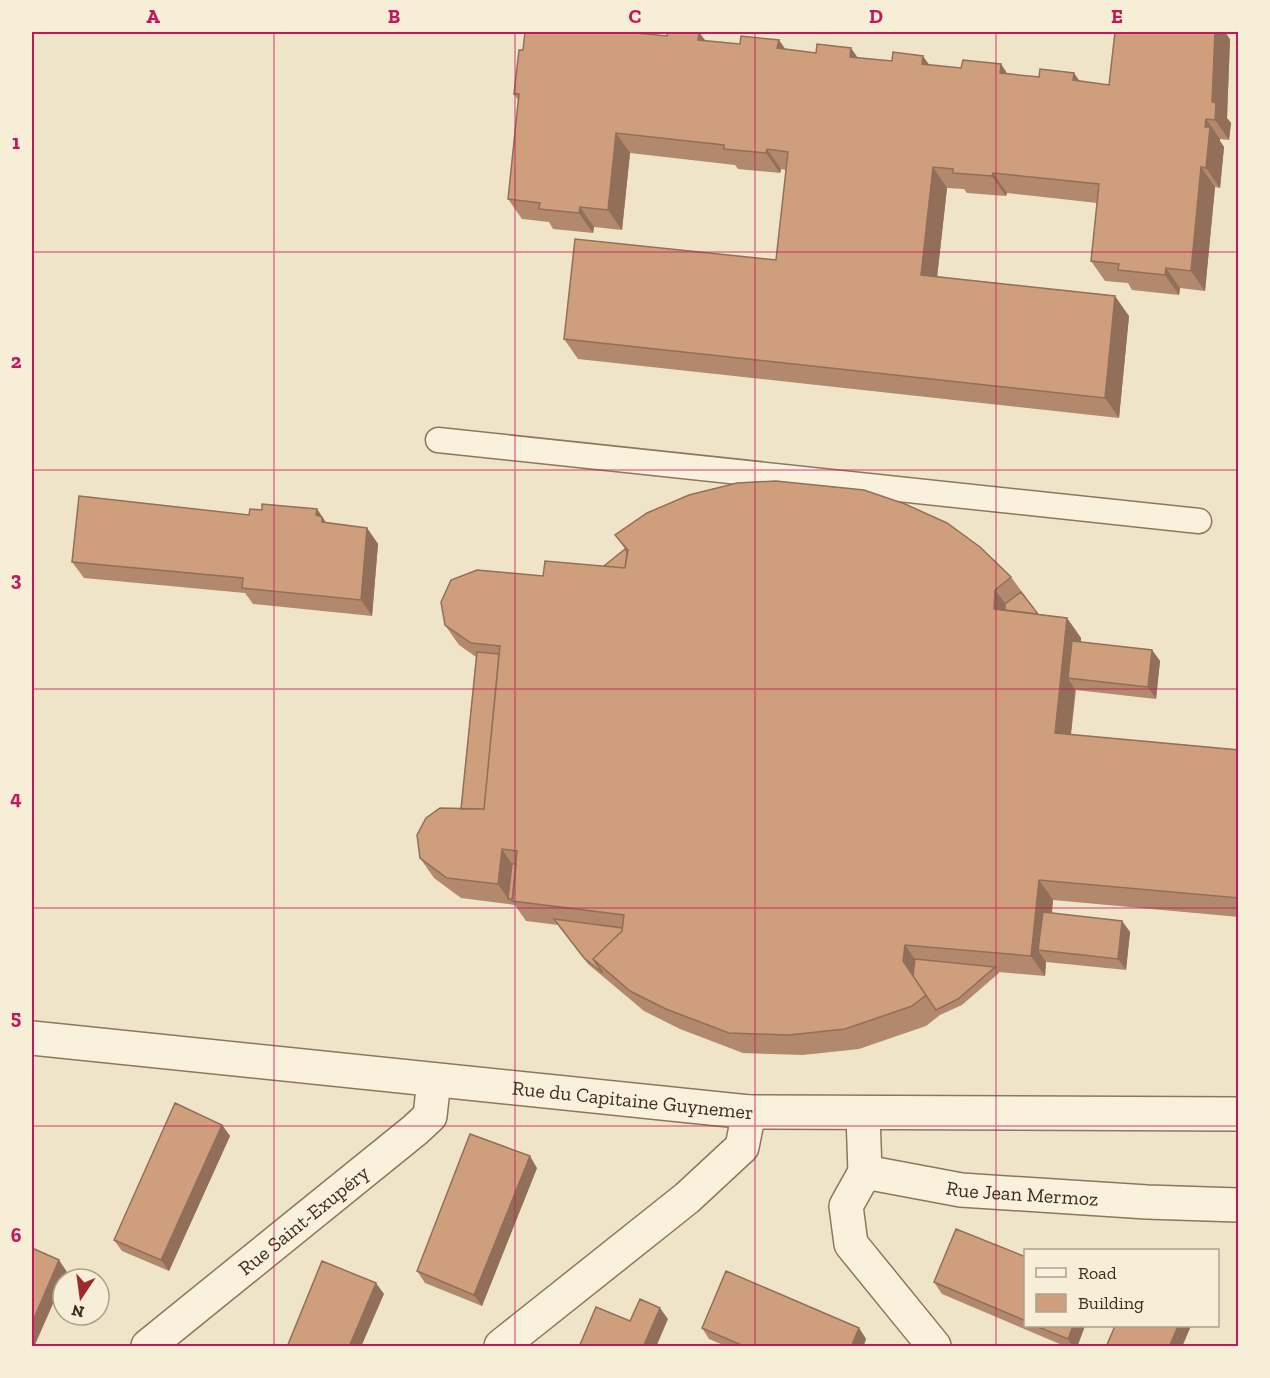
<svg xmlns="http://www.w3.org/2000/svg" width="1270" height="1378" font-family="'Zilla Slab',serif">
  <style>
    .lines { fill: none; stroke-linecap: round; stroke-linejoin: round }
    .service-casing { stroke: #8d765c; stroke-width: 27 }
    .minor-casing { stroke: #8d765c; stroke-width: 36 }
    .tertiary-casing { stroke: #8d765c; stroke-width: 36 }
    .service { stroke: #faf1dc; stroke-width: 24 }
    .minor { stroke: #faf1dc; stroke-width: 33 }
    .tertiary { stroke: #faf1dc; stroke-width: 33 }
    .wall { fill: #b2896c }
    .shaded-wall { fill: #916f58 }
    .building { fill: #cf9f7d; stroke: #916f58; stroke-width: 1.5 }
    .grid { fill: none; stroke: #c2185b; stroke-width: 1.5; stroke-opacity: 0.55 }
    .labels { text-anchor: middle; stroke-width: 6; stroke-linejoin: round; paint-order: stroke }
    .street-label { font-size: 20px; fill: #3d2e20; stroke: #f7eed8 }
    .neatline { fill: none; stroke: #c2185b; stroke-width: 2 }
    .grid-label { font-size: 20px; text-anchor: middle; font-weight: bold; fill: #c2185b }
  </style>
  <rect width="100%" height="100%" fill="#f0e4c8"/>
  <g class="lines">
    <defs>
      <path id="service" d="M438,440l761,81"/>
      <g id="minor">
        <path id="s1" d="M863,1115l2,57 96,18 186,12 91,3"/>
        <path d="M865,1172l-19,34 5,38 83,102"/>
        <path id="s2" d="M148,1346l267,-216 15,-14 4,-36"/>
        <path d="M501,1346l186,-148 55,-51 7,-35"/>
      </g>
      <g id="tertiary">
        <path id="s3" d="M32,1038l717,74 489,2"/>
      </g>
    </defs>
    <use href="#service" class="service-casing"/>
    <use href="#minor" class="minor-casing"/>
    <use href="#tertiary" class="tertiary-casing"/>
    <use href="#service" class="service"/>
    <use href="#minor" class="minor"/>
    <use href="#tertiary" class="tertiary"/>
  </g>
  <path class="wall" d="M525,32h128v3l456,50 121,-46 -3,79 4,5 -2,17 -9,-1v2l4,6 -4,41 -5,-1 -10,104 -25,-3 -1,7 -47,-5 -4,-7 -23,-2 -14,-20 6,-58 -90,-10 -1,3 -39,-3 -3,-4 -17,-1 -10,89 192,39 -10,102 -541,-59 -14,-20 212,-79 10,-90 -5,-1 -1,4 -42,-4 -3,-4 -105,-12 -8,77 -28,-3 -1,6 -40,-4 -4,-7 -27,-3 -14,-20 10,-99 -4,-6 9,-44z
    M317,509l9,14 41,5 11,16 -6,72 -119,-12 -8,-11 -161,-15 -12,-16 177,-47 13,-5z
    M615,535l396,42 27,37 29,4 14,20v4l71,8 8,11 -4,38 -80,-9 -5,45 168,15v167l-186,-17 -1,13 70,8 8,11 -4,38 -80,-8 -1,14 -46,-4v1l-37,32 -22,10 -14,11 -67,23 -56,6 -60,-2 -63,-24 -36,-18 -56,-47 -30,-39 -32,-4 -11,-16 -54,-7 -27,-20 -14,-20 41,-49 15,-152 -17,-12 -14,-20 98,-49 61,-10 21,-17z
    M222,1125l8,11 -61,135 -47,-20 -8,-11z
    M537,1168l-55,138 -57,-23 -8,-12z
    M1026,1257v69h59l-8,21h-10l-125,-53 -8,-12z
    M702,1328h157l7,11 -3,8h-135l-19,-8z"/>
  <path class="shaded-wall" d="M637,32h16l-2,21 -14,-20z
    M699,32l14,19 -15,-11z
    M1215,32h10l5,7 -3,79 4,5 -2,17 -14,-20 -3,-18z
    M779,40l14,20 -16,-12z
    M851,48l14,20 -15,-11z
    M923,56l14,20 -15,-12z
    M1001,64l14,21 -15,-12z
    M1074,73l14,20 -15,-13z
    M1206,119l14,20v2l4,6 -4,41 -14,-20 -1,-41z
    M616,133l14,20 -8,77 -14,-20z
    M767,149l14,20 -1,4 -14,-20z
    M933,167l14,21 -12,108 -14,-21z
    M1201,167l14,20 -10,104 -14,-20z
    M993,173l14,20 -1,3 -14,-20z
    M580,207l14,20 -1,6 -14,-20z
    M1166,268l14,20 -1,7 -14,-20z
    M1115,296l14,20 -10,102 -14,-20z
    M317,509l16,24v5l-17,-23z
    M367,528l11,16 -6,72 -11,-16z
    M995,590l15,20 -2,13 -14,-14z
    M1067,618l14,20 -4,41 -9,-1 7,12 -6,63 -14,-20z
    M1152,650l8,11 -4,38 -8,-12z
    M502,849l14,21 -8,29 -10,-15z
    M1039,880l14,20 -6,51 -9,-1 8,12 -1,14 -14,-20z
    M1122,921l8,11 -4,38 -8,-11z
    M905,945l14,20 -2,16 23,34 -37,-54z
    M222,1125l8,11 -61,135 -8,-11z
    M530,1156l7,12 -55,138 -8,-11z
    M59,1260l8,12 -33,75h-2v-24z
    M376,1283l8,11 -23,53h-12z
    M660,1308l8,11 -12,28h-13z
    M1073,1326h12l-8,21h-4l-5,-8z
    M1178,1326h13l-9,21h-13z
    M859,1328l7,11 -3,8h-12z"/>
  <path class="building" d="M525,32h112v1l30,3 1,-4h31l-1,8 42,4 1,-8 38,4 -2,8 39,5 1,-9 34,4 -1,9 42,4 1,-9 30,4 -1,8 39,4 2,-8 38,4 -1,9 39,4 1,-8 34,4 -1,7 36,5 6,-53h100l-3,70 4,1 -1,17 -9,-1 -1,8h5l-4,41 -5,-1 -10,104 -25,-3 -1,7 -47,-5 1,-6 -28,-3 8,-77 -106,-11 -1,3 -39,-3v-4l-20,-2 -12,108 194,21 -10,102 -541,-59 11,-100 201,21 12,-108 -21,-3 -1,4 -42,-4v-4l-108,-12 -8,77 -28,-3 -1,6 -40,-4 1,-6 -32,-4 11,-105h-5l5,-44h4z
    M776,481l88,9 41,14 42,19 33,24 31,30 -16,13 -1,19 73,9 -12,115 184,17v148l-200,-18 -8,76 -126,-11 -2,16 23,34 -14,11 -67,23 -56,6 -60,-2 -63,-24 -36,-18 -37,-32 29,-28 2,-16 -112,-14 5,-50 -15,-2 -4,35 -51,-6 -27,-20 -3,-23 9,-17 14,-10 44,1 16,-163 -29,-3 -26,-18 -4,-23 10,-22 26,-10 66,6 2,-15 80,7 3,-18 -13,-15 32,-22 42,-18 48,-12z
    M79,496l170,19 1,-6 12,1v-6l55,5 -1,6 6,2v5l45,6 -6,72 -119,-12 1,-10 -171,-16z
    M625,549l2,3 -2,16 -21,-2z
    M1021,592l17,22 -33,-4v-6z
    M1072,641l80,9 -4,37 -80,-9z
    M477,652l22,2 -15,155h-23z
    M512,864h4l-3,35h-5z
    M1043,912l79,9 -4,38 -80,-9z
    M554,919l68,9v3l-29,28 10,14 -19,-15z
    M915,959l80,8 -37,32 -22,11 -23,-34z
    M175,1103l47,22 -61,135 -47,-20z
    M470,1134l60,22 -56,139 -57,-24z
    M956,1229l70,28v64l-92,-39z
    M32,1248l27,12 -27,63z
    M322,1261l54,22 -27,64h-62z
    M726,1271l133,57 -8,19h-105l-44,-19z
    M640,1299l20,9 -17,39h-64l17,-40 34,14z
    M1036,1326h37l-5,13z
    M1115,1326h63l-9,21h-63z"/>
  <path class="grid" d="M274,32v1314M515,32v1314M755,32v1314M996,32v1314M32,252h1206M32,470h1206M32,689h1206M32,908h1206M32,1126h1206"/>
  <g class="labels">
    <g class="street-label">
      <text dy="7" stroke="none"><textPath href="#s3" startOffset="604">Rue du Capitaine Guynemer</textPath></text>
      <text dy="7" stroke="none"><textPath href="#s1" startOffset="216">Rue Jean Mermoz</textPath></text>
      <text dy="7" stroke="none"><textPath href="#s2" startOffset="200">Rue Saint-Exupéry</textPath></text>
    </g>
  </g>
  <rect width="1270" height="1378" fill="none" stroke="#f7eed8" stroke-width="66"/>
  <rect x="1024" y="1249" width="195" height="78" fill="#f7eed8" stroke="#ada18e" stroke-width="1.5"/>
  <rect x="1036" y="1268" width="30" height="9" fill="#faf1dc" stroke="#ada18e" stroke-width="1.5"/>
  <text x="1078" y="1279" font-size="18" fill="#3d2e20">Road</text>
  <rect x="1036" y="1294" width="30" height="18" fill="#cf9f7d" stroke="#ada18e" stroke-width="1.5"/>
  <text x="1078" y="1309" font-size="18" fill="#3d2e20">Building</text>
  <g transform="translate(81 1297) rotate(193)"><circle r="28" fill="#f7eed8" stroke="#ada18e" stroke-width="1.5"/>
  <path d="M0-4.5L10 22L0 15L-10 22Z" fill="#9e2a2b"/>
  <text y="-9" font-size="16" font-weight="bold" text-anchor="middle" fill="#3d2e20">N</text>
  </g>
  <rect x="33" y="33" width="1204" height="1312" class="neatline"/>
  <g class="grid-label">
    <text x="153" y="23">A</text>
    <text x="394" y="23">B</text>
    <text x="635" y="23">C</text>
    <text x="876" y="23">D</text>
    <text x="1117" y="23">E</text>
    <text x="16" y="149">1</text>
    <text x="16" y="368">2</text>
    <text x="16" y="586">3</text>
    <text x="16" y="805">4</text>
    <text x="16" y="1024">5</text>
    <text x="16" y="1242">6</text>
  </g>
</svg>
